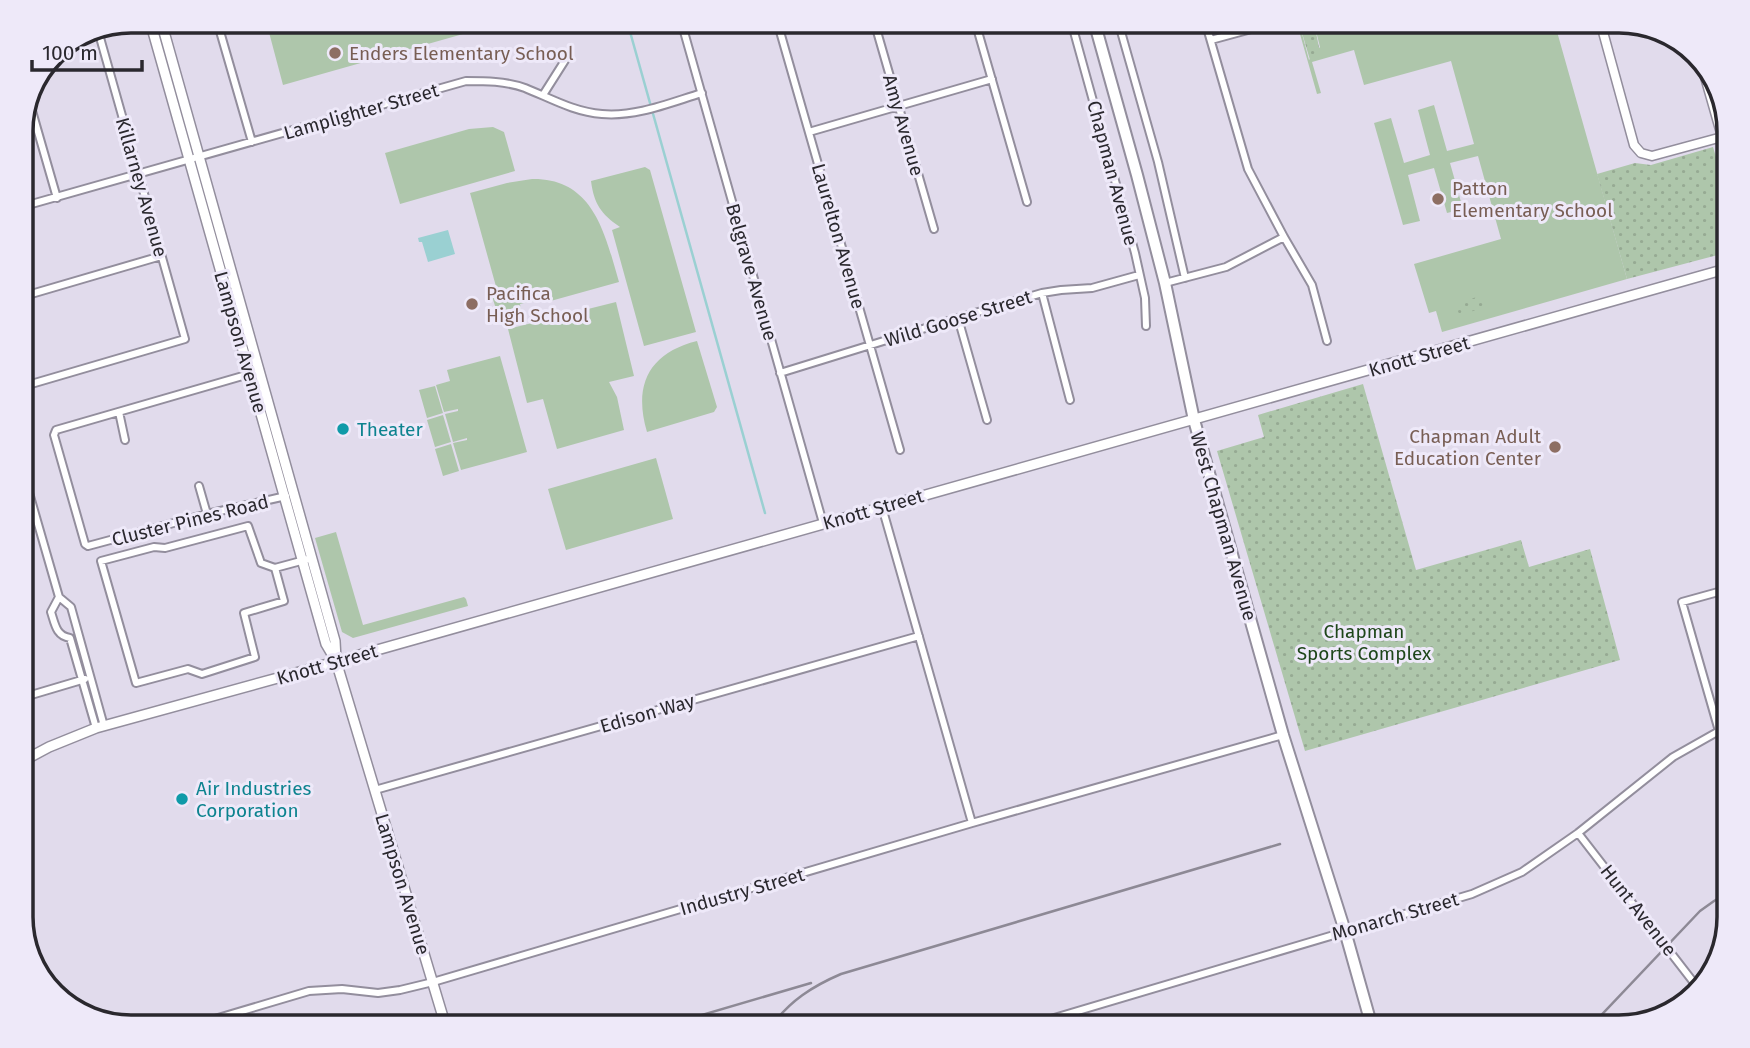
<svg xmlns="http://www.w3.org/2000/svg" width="1750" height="1048" font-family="'Fira Sans',sans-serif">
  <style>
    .grass { fill: #aec6ab }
    .park { fill: url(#park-dots) }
    .water { fill: #9ad0d2 }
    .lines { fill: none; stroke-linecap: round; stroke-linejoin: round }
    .stream { stroke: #9ad0d2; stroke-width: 2.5 }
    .minor-casing { stroke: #938e9d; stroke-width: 10 }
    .tertiary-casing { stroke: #938e9d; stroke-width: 11 }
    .secondary-casing { stroke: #938e9d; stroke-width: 12 }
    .primary-casing { stroke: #938e9d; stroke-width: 14 }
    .minor { stroke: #fff; stroke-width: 6 }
    .tertiary { stroke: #fff; stroke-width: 8 }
    .secondary { stroke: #fff; stroke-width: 9 }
    .primary { stroke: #fff; stroke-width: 10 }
    .rail { stroke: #8d8995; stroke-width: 2.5 }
    .education-dot { fill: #8d6e63; stroke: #eee9f9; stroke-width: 2.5 }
    .culture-dot { fill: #0f9aa8; stroke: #eee9f9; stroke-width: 2.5 }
    .labels { text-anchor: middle; stroke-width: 6; stroke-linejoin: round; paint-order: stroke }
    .education-label { font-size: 19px; fill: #785e54; stroke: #eee9f9; text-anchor: start }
    .street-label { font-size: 19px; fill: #2a282e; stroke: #eee9f9 }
    .culture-label { font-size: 19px; fill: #0d838f; stroke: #eee9f9; text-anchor: start }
    .park-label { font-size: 19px; fill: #1e4619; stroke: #eee9f9 }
    .rim { fill: none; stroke: #2a282e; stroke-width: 3.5 }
  </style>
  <defs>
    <pattern id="park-dots" width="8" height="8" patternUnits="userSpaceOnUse" patternTransform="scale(1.75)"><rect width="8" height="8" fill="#aec6ab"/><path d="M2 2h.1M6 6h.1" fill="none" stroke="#96aa93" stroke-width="1.8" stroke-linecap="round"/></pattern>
  </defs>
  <rect width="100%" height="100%" fill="#e1dbec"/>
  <path class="grass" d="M266,21h243l-226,64z
    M1320,21h234l73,258 -185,53 -6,-21 -7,2 -15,-49 87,-25 -23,-83 -28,7 13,46 -16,4 -13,-45 -26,7 12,46 -17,4 -29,-102 17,-5 13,45 26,-8 -12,-45 16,-5 13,46 27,-7 -23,-83 -87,24 -10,-35 -42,12 9,31 -4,1 -19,-67 2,-1 9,34 11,-13 -6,-24z
    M493,127l11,5 11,39 -115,33 -15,-51 84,-24z
    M645,167l5,3 46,162 -52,14 -32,-116 8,-3c-19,-13 -26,-23 -29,-46z
    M532,179c62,-1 73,55 87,103l-72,20 -1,-3 -13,3 -1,-1 -12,3 1,6 -16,4 -9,-5 -5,-16 6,-3 -27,-97 37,-10z
    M616,302l18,74 -25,6 8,15 7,33 -67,19 -14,-50 -16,4 -19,-74z
    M697,341l20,66 -3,5 -67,20c-14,-47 2,-79 50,-91z
    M500,356l27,96 -66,18 -8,-27 14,-3v-2l-14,4 -8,-28 13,-3v-2l-14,3 -8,-27 14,-4 -3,-11z
    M435,386l8,27 -16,5 -8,-28z
    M443,415l8,27 -16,5 -8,-27z
    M451,444l8,27 -16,5 -8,-27z
    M656,458l17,61 -107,31 -18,-61z
    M336,532l27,93 101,-28 2,2 2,7 -115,32 -11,-6 -27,-94z"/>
  <path class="park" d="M1314,23l7,34 -11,3 -10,-34z
    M1713,147l16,54v51l-102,27 -30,-105 38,-11 16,2z
    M1484,295l3,12 -28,8 -3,-12z
    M1363,384l53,186 105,-30 8,27 61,-18 30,111 -315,91 -88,-300 47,-14 -6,-22z"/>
  <path class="water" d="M448,230l7,24 -27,8 -6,-20h-3l-1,-4z"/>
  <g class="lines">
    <path class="stream" d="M627,21l138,492"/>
    <defs>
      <path id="minor" d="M217,21l35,121
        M681,21l142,502
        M777,21l123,429
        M874,21l60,208
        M975,21l52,181
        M1071,21l64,232 10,45 1,28
        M1118,21l40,141 27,116
        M1205,21l43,148 36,68 28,48 15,56
        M1211,40l70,-19
        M543,95l26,-41
        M30,104l27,94
        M809,132l183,-53
        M21,207l445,-126c20,0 39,0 59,7 25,10 49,24 77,26 34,3 67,-11 100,-21
        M1165,283l61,-16 58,-30
        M1042,293l28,107
        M21,297l140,-41
        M958,318l29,102
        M260,371l-204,59 -2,5 31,109 3,2 119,-32 79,-18
        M780,373l178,-55 84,-25 19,-3 31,-2 47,-13
        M21,387l164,-48 -86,-305
        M119,412l6,28
        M21,465l38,132 12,10 33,119
        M199,486l8,28
        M882,507l90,316
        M275,568l9,33 -40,12 11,44 -53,17 -14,-5 -52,14 -35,-122 53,-14 11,1 83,-22 13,37 14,5 37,-10
        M59,597l-8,15c4,12 5,24 19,26l26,90
        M21,698l64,-19
        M21,715l6,13
        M1719,731l-37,-129 47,-13
        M375,790l544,-154
        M1578,833l120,155
        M198,1024l111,-33 33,-2 36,4 22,-3 33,-8 539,-159 311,-88
        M1024,1027l448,-133 50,-22 56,-39 95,-76 46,-26 10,-3"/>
      <path id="tertiary" d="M1600,21l34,124 7,8 11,3 70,-19
        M1701,63l28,98"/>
      <path id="secondary" d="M150,21l176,623 10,17 110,366
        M161,21l174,620 1,19
        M21,762l28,-15 47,-19 189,-52 1444,-408"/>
      <path id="primary" d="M1094,21l43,154 28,108 29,137 89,315 62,196 27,96"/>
    </defs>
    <use href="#minor" class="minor-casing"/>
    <use href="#tertiary" class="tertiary-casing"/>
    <use href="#secondary" class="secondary-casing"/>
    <use href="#primary" class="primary-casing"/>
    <use href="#minor" class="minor"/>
    <use href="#tertiary" class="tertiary"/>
    <use href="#secondary" class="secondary"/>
    <use href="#primary" class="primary"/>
    <path class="rail" d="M661,1027l150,-44
      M771,1027c18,-26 42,-41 70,-53l439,-130
      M1590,1027l110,-116 14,-10 15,-9"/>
  </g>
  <g class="education-dot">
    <circle cx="335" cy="53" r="7"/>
    <circle cx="1438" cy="199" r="7"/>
    <circle cx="472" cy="304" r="7"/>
    <circle cx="1555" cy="447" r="7"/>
  </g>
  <g class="culture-dot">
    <circle cx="343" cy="429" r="7"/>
    <circle cx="182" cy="799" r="7"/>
  </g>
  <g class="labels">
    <g class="education-label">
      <text x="349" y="60">Enders Elementary School</text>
      <text x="1452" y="195">Patton<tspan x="1452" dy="22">Elementary School</tspan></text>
      <text x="486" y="300">Pacifica<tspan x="486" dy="22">High School</tspan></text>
      <text x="1541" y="443" text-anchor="end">Chapman Adult<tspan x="1541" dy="22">Education Center</tspan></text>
    </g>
    <g class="street-label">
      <text transform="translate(361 111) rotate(-16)" y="7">Lamplighter Street</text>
      <text transform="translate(904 125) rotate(74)" y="7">Amy Avenue</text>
      <text transform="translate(1113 173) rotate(75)" y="7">Chapman Avenue</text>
      <text transform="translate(142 187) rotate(74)" y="7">Killarney Avenue</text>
      <text transform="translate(839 236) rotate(74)" y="7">Laurelton Avenue</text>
      <text transform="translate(752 272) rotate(74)" y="7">Belgrave Avenue</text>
      <text transform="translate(958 318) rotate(-17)" y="7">Wild Goose Street</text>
      <text transform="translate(241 342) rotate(74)" y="7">Lampson Avenue</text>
      <text transform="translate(1419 356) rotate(-16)" y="7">Knott Street</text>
      <text transform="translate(873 509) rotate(-16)" y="7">Knott Street</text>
      <text transform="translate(190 520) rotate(-14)" y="7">Cluster Pines Road</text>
      <text transform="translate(1224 526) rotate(74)" y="7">West Chapman Avenue</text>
      <text transform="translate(327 664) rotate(-16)" y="7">Knott Street</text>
      <text transform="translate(647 713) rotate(-16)" y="7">Edison Way</text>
      <text transform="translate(403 884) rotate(73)" y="7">Lampson Avenue</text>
      <text transform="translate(742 891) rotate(-16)" y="7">Industry Street</text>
      <text transform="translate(1639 910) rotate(52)" y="7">Hunt Avenue</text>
      <text transform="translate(1395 916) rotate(-16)" y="7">Monarch Street</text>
    </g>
    <g class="culture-label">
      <text x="357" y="436">Theater</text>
      <text x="196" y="795">Air Industries<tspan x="196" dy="22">Corporation</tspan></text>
    </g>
    <g class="park-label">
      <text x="1364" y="638">Chapman<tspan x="1364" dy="22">Sports Complex</tspan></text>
    </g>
  </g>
  <path d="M0 0H1750V1048H0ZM131 33H1619A98 98 0 0 1 1717 131V917A98 98 0 0 1 1619 1015H131A98 98 0 0 1 33 917V131A98 98 0 0 1 131 33Z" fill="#eee9f9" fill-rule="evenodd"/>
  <path class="rim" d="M131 33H1619A98 98 0 0 1 1717 131V917A98 98 0 0 1 1619 1015H131A98 98 0 0 1 33 917V131A98 98 0 0 1 131 33Z"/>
  <path d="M32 60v10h110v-10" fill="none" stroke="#2a282e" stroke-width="3.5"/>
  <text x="42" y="60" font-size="21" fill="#2a282e" stroke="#eee9f9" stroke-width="5" paint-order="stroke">100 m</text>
</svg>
